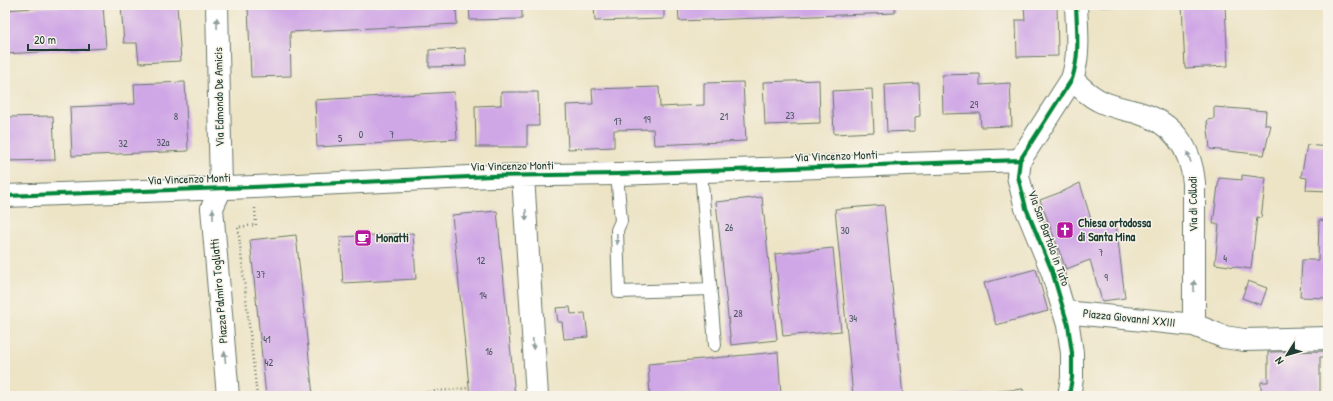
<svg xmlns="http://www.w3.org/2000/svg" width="1333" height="401" font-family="'Patrick Hand',sans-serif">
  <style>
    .building { fill: #cfa6e6 }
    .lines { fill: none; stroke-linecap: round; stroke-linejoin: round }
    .lane-casing { stroke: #677767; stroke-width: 14 }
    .street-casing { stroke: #677767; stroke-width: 24 }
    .path { stroke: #677767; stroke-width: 2.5; stroke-dasharray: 1 3; stroke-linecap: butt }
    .lane { stroke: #fff; stroke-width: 12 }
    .street { stroke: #fff; stroke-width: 22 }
    .cycleway-casing { stroke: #f7f3e8; stroke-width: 6 }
    .cycleway { stroke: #00873e; stroke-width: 4 }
    .oneway { fill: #8f9e9a }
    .labels { text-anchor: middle; stroke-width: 3; stroke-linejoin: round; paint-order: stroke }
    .number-label { font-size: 10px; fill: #4b5760 }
    .street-label { font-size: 12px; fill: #1f3d34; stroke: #f7f3e8 }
    .poi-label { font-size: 12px; font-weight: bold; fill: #1f3d34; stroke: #f7f3e8; text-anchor: start }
  </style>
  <rect width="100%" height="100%" fill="#f7f3e8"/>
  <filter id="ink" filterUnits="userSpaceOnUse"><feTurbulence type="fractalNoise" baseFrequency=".025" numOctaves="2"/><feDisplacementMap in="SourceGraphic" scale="8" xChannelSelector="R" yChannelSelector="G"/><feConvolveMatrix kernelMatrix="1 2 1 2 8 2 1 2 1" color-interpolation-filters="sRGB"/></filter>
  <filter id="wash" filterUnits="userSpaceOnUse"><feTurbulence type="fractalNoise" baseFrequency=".012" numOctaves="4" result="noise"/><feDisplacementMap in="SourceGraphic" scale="16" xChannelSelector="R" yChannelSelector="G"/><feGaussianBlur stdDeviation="0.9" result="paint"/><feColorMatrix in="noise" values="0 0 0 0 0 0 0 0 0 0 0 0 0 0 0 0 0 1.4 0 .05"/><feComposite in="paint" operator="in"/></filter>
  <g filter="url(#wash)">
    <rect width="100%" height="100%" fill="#ede4c6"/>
    <g id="blocks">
      <path class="building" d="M78,5h25l3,43 -101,6v-44z
        M121,5h56l4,56 -42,2 -2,-20h-13z
        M270,5h186l1,19 -167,8 1,44 -40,1 -3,-70h23z
        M469,5h53v14l-52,1z
        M594,5h70v14l-69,2z
        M678,5h217v8l-216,8z
        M1024,5h33l1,51 -41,1 -1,-37h9z
        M1100,5h59v1l-59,1z
        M1182,5h43l3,61 -43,2z
        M465,48l1,18 -37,1v-17z
        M980,74v11l30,-2 2,43 -31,1 -1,-14 -37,1 -1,-39z
        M819,80l1,43 -55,2 -2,-43z
        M185,82l3,69 -116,5 -2,-49 65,-3 -1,-20z
        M743,82l3,59 -92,4 -1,-16 -39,1v17l-46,2 -2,-44 27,-1 -1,-15 67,-2 1,20 44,-2v-22z
        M919,83l1,33 -5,1v14l-28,1 -2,-47z
        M872,89l2,43 -40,2 -2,-43z
        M454,92l3,47 -140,8 -2,-47z
        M501,92h37l1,34h-12v21h-51l-1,-41 26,-1z
        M1214,107l52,4 -1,14h6l-7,30 -54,-6 -3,-29 7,-1z
        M53,116l2,44 -50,1v-44z
        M1307,145l21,2v44l-22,-1 1,-12 -6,-1z
        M1242,175l24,3 -5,40 -4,-1 -6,52 -36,-5 4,-40h-6l6,-46 23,2z
        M1080,183l12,40 24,1 9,74 -23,3 -12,-41 -24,9 -26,-69 24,-9z
        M762,197l15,143 -46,5 -15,-143z
        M884,205l19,191h-50l-18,-187z
        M497,211l18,185h-45l-18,-181z
        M1319,220l9,1v77l-28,-1 2,-37h16z
        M413,233l3,46 -73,4 -3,-46z
        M296,235l17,161h-47l-16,-156z
        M833,248l8,83 -58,5 -8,-82z
        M1036,269l12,42 -52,14 -12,-42z
        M1248,281l19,7 -6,17 -19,-7z
        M570,307l1,7 14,-1 3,24 -24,2 -2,-17h-4l-2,-14z
        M1328,351v6h-8v39h-59v-14h7v-30z
        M778,352l3,44h-131l-2,-32z
        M1023,389l1,7h-70v-1z"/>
    </g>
  </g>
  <g filter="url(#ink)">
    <use href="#blocks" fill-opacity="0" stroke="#677767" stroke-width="1"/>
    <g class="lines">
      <defs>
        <path id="lane" d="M701,171l14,174
          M617,174l4,47 -4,9 2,62 92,-3"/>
        <path id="street" d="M217,5l4,183 -9,20 16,188
          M1072,79c8,8 16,16 26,21 12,7 28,9 41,13 35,10 52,35 55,70v142
          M523,176l14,220
          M5,196l249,-9 237,-11 126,-2 403,-14
          M1064,312l130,13 30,12 20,3 84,-2
          M1069,396l3,-18v-25l-4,-28 -16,-54 -26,-63 -8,-32 2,-16 52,-81c8,-25 5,-48 4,-74"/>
      </defs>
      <use href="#lane" class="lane-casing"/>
      <use href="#street" class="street-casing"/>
      <path class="path" d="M255,208l1,17 -18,2 19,169
        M386,396l83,-8"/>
      <use href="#lane" class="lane"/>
      <use href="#street" class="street"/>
      <defs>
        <path id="cycleway" d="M5,196l249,-9 237,-11 126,-2 403,-14
          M1069,396l3,-18v-25l-4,-28 -16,-54 -26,-63 -8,-32 2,-16 52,-81c8,-25 5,-48 4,-74"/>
      </defs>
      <use href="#cycleway" class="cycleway-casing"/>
      <use href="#cycleway" class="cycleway"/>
    </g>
    <defs><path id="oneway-solid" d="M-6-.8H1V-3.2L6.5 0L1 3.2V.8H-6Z"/></defs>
    <g class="oneway">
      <use href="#oneway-solid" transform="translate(217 23) rotate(-91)"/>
      <use href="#oneway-solid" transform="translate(1189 157) rotate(-110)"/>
      <use href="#oneway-solid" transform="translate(213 214) rotate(-91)"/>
      <use href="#oneway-solid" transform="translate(526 215) rotate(87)"/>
      <use href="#oneway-solid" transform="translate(617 239) rotate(88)"/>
      <use href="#oneway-solid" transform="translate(1194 286) rotate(-90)"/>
      <use href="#oneway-solid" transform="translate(533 344) rotate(87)"/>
      <use href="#oneway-solid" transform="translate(225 357) rotate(-95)"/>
    </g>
  </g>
  <defs>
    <symbol id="church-square" viewBox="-11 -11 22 22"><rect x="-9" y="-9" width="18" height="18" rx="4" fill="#b5179e" stroke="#f7f3e8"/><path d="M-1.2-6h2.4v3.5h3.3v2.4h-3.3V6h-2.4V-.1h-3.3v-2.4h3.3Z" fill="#fff"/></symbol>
    <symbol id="cafe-square" viewBox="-11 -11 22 22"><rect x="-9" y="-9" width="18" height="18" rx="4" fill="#b5179e" stroke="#f7f3e8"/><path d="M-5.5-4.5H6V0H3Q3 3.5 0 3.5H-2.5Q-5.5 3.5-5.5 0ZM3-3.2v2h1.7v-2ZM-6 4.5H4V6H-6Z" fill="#fff"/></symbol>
  </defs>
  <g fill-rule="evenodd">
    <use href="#church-square" x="1055" y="220" width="20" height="20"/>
    <use href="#cafe-square" x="353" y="228" width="20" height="20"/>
  </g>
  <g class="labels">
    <g class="number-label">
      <text x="974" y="108">29</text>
      <text x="790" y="119">23</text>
      <text x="176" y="120">8</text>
      <text x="724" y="120">21</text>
      <text x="647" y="123">19</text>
      <text x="618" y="125">17</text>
      <text x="361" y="138">0</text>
      <text x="392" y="138">7</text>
      <text x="340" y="142">5</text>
      <text x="163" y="146">32a</text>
      <text x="123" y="147">32</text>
      <text x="729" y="231">26</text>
      <text x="845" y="234">30</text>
      <text x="1101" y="256">7</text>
      <text x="1225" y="262">4</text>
      <text x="481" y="264">12</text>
      <text x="261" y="278">37</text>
      <text x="1106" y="281">9</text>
      <text x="483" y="299">14</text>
      <text x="738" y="317">28</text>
      <text x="853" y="322">34</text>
      <text x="267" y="343">41</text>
      <text x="489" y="355">16</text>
      <text x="269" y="366">42</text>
    </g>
    <g class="street-label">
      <text transform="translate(219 97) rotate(-91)" y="4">Via Edmondo De Amicis</text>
      <text transform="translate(836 156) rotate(-2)" y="4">Via Vincenzo Monti</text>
      <text transform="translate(512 166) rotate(-1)" y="4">Via Vincenzo Monti</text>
      <text transform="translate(189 179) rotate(-2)" y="4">Via Vincenzo Monti</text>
      <text transform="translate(1193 204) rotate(-91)" y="4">Via di Collodi</text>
      <text transform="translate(1049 238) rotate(70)" y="4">Via San Bartolo in Tuto</text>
      <text transform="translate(219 291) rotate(-95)" y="4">Piazza Palmiro Togliatti</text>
      <text transform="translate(1129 318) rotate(6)" y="4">Piazza Giovanni XXIII</text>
    </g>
    <g class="poi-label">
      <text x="1078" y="227">Chiesa ortodossa<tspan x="1078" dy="14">di Santa Mina</tspan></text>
      <text x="376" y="242">Monatti</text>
    </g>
  </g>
  <rect width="1333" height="401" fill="none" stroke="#f7f3e8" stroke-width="20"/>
  <g transform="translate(1287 355) rotate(233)" stroke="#f7f3e8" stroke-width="3" paint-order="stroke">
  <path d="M0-3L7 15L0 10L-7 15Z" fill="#1f3d34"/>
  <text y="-6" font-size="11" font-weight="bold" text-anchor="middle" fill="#1f3d34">N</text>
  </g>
  <path d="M28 44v6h61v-6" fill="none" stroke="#1f3d34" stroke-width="2"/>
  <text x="34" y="44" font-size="12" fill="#1f3d34" stroke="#f7f3e8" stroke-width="3" paint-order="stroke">20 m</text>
</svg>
